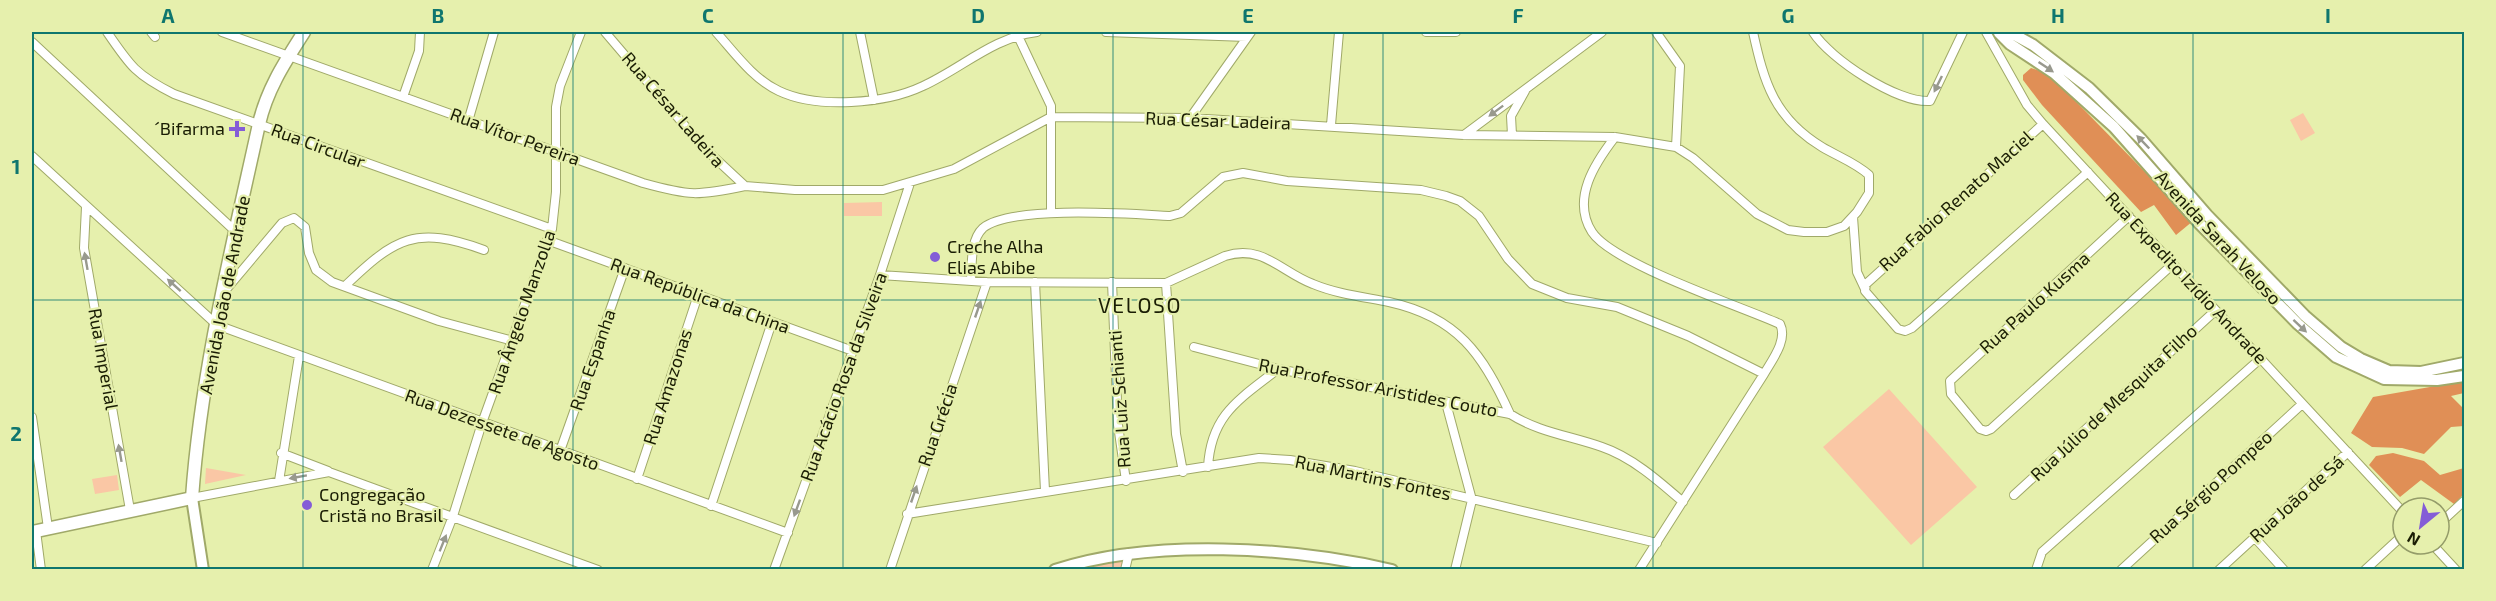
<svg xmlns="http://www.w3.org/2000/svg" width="2496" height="601" font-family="'Exo 2',sans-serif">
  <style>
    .green { fill: #fac7a5 }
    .forest { fill: #e08f56 }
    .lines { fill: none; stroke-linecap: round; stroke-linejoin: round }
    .minor-casing { stroke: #a0a969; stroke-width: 10 }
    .secondary-casing { stroke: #a0a969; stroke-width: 14 }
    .primary-casing { stroke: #a0a969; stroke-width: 15 }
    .minor { stroke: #fff; stroke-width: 8 }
    .secondary { stroke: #fff; stroke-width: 10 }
    .primary { stroke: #fff; stroke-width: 12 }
    .oneway { fill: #98998e }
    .grid { fill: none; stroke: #0f766e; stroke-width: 1.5; stroke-opacity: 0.55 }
    .poi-dot { fill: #845dd7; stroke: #e6f0ad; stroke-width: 2 }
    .labels { text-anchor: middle; stroke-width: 4.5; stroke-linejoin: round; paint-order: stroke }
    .street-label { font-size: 18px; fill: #1a1d04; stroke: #e6f0ad }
    .poi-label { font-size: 18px; fill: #1a1d04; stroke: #e6f0ad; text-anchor: start }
    .quarter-label { font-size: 21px; letter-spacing: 1.5px; fill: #1a1d04; stroke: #e6f0ad }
    .neatline { fill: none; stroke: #0f766e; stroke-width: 2 }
    .grid-label { font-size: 20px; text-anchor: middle; font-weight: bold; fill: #0f766e }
  </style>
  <rect width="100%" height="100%" fill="#e6f0ad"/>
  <path class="green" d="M2303,113l12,20 -14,8 -11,-21z
    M882,202v14h-38v-13z
    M1889,389l88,98 -66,58 -88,-98z
    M206,468l40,7 -41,9z
    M117,475l2,15 -24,4 -3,-15z
    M1111,562h13l-2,7 -45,1z"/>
  <path class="forest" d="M2031,68l18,6 144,147 -17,14 -22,-30 -13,7 -99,-107 -19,-25v-5z
    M2464,381v12l-13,3 13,13v17l-13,1 -27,27 -22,-6 -30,-1 -21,-14 22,-36z
    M2393,453l31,8 16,14 24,-7v26l-10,10 -33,-24 -21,17 -31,-32 7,-9z"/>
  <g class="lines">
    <defs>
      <path id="minor" d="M107,32c23,34 29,43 67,62l378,135
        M151,32l4,5
        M222,32l421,151c47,13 54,13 102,3
        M605,32l98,115 42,39 50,4h88l71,-21 97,-52 139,1 274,17 151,2 61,10 17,11 64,56 31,16 16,2h23l17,-6 13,-14 12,-19v-18c-13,-12 -32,-19 -47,-28 -48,-29 -58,-65 -69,-115
        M716,32c18,20 37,47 63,59 38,18 106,13 144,-5 39,-18 71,-49 114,-54
        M860,32l14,68
        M1106,32l141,5
        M1426,32h30
        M1656,32l24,34 -4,81
        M1813,32c17,27 84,71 117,69l33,-69
        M1986,32l41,73 16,19 360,388
        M1017,34l34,72v107
        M32,42l203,189
        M403,97l16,-46 1,-19
        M469,118l25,-86
        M1190,118l61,-86
        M2043,124l-177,160 -1,7 33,38 7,2 7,-3 176,-156
        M1331,125l8,-93
        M1464,135l138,-103
        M1512,135l-1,-19 14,-25
        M32,156l185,169 571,208
        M86,207l-2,41 46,262
        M2129,216l-179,165 1,13 29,35 6,2 5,-2 182,-165
        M1853,217l4,55 8,17
        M547,240l306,111
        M880,275l107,7 179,1 59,-27c38,-12 56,16 88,28 24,10 51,13 76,18 68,15 94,52 121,112
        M971,281c1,-16 -1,-41 12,-53 28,-23 149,-14 187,-12l11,-3 42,-36 20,-4 44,8 134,9 25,6 14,5 19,15 29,43 24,25 35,14 50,9 71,29 76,38c8,-14 24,-34 16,-50 -40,-18 -167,-60 -188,-92 -21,-33 3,-69 23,-95
        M1035,282l10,209
        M1112,282l6,143 8,56
        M1166,283l10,151 7,38
        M345,286c50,-48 70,-61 139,-36
        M224,292l58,-69 12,-5 11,9 4,26 7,17 16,12 107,39 74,20
        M1194,347l84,22 232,45c28,18 61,22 92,33 30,10 58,35 81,55
        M1446,403l26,97 -17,70
        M32,417l16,111
        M560,451l65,-183
        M281,453l47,18
        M1208,467c3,-53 32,-68 70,-98
        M637,479l61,-184
        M279,481l20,-125
        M2014,495l201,-184
        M192,498l137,-26 269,98
        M711,506l61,-184
        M907,514l352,-56 31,2 65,11 302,72
        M2439,524l25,-23
        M36,531l5,39
        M2254,537l30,33
        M2432,544l24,26
        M432,570l21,-54 29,-93 70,-194 4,-37v-85l4,-21 21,-54
        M774,570l106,-295 30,-92
        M890,570l97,-288
        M1125,570l4,-17
        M1639,570l125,-196
        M2036,570l6,-18 218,-193
        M2121,570l180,-165
        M2219,570l129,-118
        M2365,570l38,-35"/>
      <path id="secondary" d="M1999,33l11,11 44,29 60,54 85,96 99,101 38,33 48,22 53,1 27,-4
        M1999,33l14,1 20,11 56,43 52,51 66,76 98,101 36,31 20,12 28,12 32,1 43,-9
        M192,498l11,72
        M1055,570c97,-32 239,-23 337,0"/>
      <path id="primary" d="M32,532l160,-34c9,-126 40,-251 67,-374 8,-35 26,-62 45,-92"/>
    </defs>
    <use href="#minor" class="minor-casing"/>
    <use href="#secondary" class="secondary-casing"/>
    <use href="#primary" class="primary-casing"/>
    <use href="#minor" class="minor"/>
    <use href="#secondary" class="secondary"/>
    <use href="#primary" class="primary"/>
  </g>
  <defs><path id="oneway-solid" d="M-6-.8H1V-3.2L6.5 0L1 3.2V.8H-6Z" transform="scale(1.5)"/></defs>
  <g class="oneway">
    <use href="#oneway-solid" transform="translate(2046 67) rotate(34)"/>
    <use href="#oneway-solid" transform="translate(1938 84) rotate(116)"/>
    <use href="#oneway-solid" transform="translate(1496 111) rotate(143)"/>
    <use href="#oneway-solid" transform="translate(2143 142) rotate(-134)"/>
    <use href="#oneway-solid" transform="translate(86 261) rotate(-100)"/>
    <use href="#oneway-solid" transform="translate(174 285) rotate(-138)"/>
    <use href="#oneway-solid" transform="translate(978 309) rotate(-71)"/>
    <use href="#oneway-solid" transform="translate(2300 326) rotate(43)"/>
    <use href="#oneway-solid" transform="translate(120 453) rotate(-100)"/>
    <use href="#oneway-solid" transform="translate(298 477) rotate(170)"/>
    <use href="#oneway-solid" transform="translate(914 494) rotate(-71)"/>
    <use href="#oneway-solid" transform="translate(797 508) rotate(110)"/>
    <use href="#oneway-solid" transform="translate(443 543) rotate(-68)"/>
  </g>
  <path class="grid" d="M303,32v538M573,32v538M843,32v538M1113,32v538M1383,32v538M1653,32v538M1923,32v538M2193,32v538M32,300h2432"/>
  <g class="poi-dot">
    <path d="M234 120h6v6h6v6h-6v6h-6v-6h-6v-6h6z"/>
    <circle cx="935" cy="257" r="6"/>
    <circle cx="307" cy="505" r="6"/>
  </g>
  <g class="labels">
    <g class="street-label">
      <text transform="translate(673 110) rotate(49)" y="6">Rua César Ladeira</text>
      <text transform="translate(1218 121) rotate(2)" y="6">Rua César Ladeira</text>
      <text transform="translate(515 137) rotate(20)" y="6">Rua Vítor Pereira</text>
      <text transform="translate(318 146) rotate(20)" y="6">Rua Circular</text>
      <text transform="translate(1956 201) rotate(-42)" y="6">Rua Fabio Renato Maciel</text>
      <text transform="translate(2218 238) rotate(47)" y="6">Avenida Sarah Veloso</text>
      <text transform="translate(2186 278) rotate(47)" y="6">Rua Expedito Izídio Andrade</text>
      <text transform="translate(225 295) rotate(-79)" y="6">Avenida João de Andrade</text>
      <text transform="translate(700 296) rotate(20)" y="6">Rua República da China</text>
      <text transform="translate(2035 303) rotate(-42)" y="6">Rua Paulo Kusma</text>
      <text transform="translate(522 312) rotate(-71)" y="6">Rua Ângelo Manzolla</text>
      <text transform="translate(103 359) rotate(80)" y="6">Rua Imperial</text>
      <text transform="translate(593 360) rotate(-71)" y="6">Rua Espanha</text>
      <text transform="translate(844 377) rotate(-70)" y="6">Rua Acácio Rosa da Silveira</text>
      <text transform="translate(668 387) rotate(-72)" y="6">Rua Amazonas</text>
      <text transform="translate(1378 388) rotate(11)" y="6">Rua Professor Aristides Couto</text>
      <text transform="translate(1120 399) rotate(-94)" y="6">Rua Luiz Schianti</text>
      <text transform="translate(2114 403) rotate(-43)" y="6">Rua Júlio de Mesquita Filho</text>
      <text transform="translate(938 425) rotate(-71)" y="6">Rua Grécia</text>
      <text transform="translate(502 430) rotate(20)" y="6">Rua Dezessete de Agosto</text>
      <text transform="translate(1373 478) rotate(12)" y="6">Rua Martins Fontes</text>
      <text transform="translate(2211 487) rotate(-42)" y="6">Rua Sérgio Pompeo</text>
      <text transform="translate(2297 499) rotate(-42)" y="6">Rua João de Sá</text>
    </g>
    <g class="poi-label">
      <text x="225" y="135" text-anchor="end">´Bifarma</text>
      <text x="947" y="253">Creche Alha<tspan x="947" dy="21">Elias Abibe</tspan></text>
      <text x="319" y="501">Congregação<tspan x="319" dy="21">Cristã no Brasil</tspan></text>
    </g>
    <g class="quarter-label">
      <text x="1140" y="313">VELOSO</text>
    </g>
  </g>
  <rect width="2496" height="601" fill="none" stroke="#e6f0ad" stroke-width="66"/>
  <g transform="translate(2421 526) rotate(210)"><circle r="28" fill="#e6f0ad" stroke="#949c69" stroke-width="1.5"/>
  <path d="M0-4.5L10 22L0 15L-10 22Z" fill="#845dd7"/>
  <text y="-9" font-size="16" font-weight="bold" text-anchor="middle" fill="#1a1d04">N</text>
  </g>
  <rect x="33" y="33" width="2430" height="535" class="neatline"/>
  <g class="grid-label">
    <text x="168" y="23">A</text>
    <text x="438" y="23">B</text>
    <text x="708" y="23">C</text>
    <text x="978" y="23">D</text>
    <text x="1248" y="23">E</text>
    <text x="1518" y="23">F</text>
    <text x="1788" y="23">G</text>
    <text x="2058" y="23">H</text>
    <text x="2328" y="23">I</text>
    <text x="16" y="174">1</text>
    <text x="16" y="441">2</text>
  </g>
</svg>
